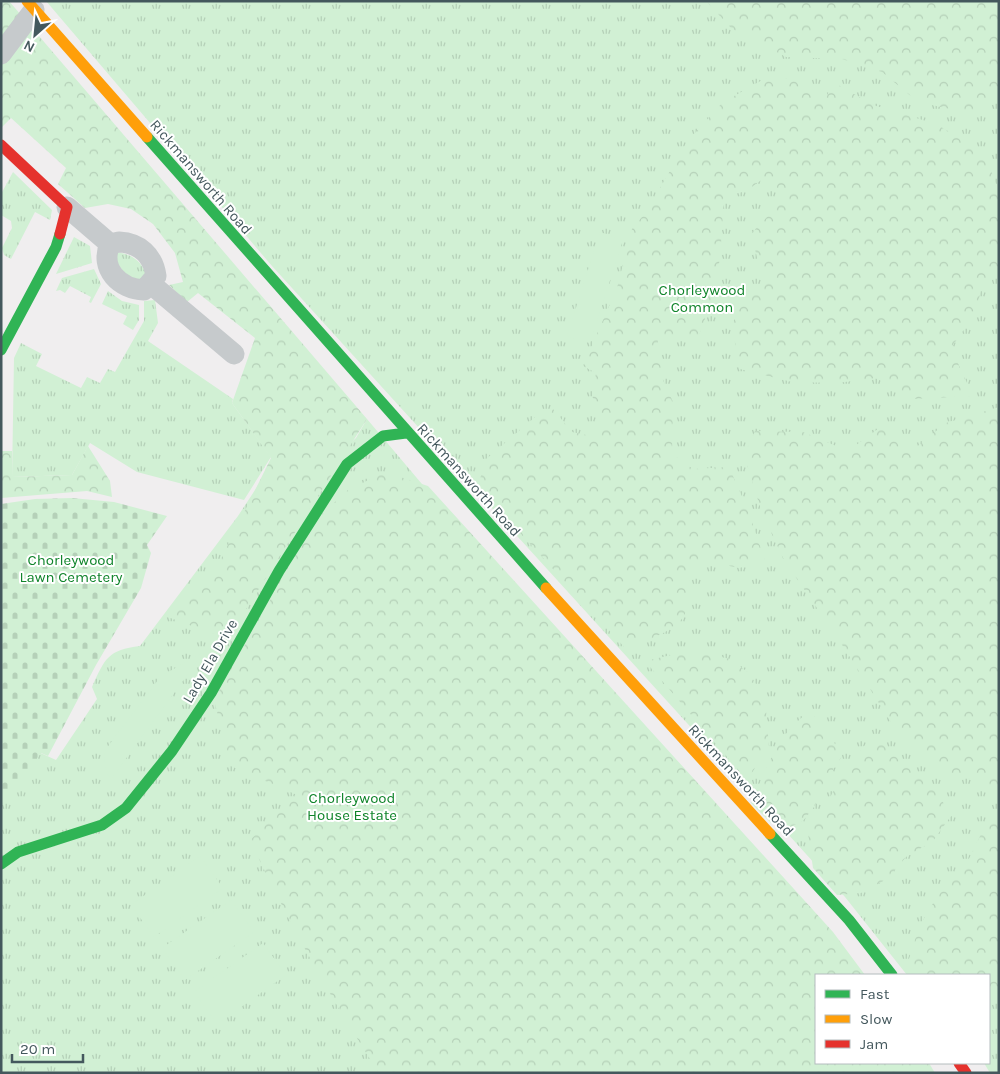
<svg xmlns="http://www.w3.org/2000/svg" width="1000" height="1074" font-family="Karla,sans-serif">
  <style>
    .grass { fill: url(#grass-tufts) }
    .forest { fill: url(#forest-crowns) }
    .cemetery { fill: url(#cemetery-stones) }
    .garden { fill: #d1f0d4 }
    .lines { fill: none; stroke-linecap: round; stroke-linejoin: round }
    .street { stroke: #c6cacc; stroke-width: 21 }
    .fast { stroke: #30b455; stroke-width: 11 }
    .slow { stroke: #ff9f0a; stroke-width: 11 }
    .jam { stroke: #e5322d; stroke-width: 11 }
    .labels { text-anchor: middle; stroke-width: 4; stroke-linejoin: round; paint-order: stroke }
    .street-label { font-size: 15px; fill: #44585d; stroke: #fff }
    .park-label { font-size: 15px; fill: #0f842a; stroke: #fff }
  </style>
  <defs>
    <pattern id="grass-tufts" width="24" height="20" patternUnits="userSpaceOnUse" patternTransform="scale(1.25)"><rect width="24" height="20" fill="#d1f0d4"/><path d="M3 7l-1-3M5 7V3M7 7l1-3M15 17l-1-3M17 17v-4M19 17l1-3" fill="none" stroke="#b5d0b8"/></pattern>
    <pattern id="forest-crowns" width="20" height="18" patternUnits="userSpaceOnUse" patternTransform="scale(1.25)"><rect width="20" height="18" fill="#d1f0d4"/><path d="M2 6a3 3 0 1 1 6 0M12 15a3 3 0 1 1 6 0" fill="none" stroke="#b5d0b8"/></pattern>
    <pattern id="cemetery-stones" width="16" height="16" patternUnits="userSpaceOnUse" patternTransform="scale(1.25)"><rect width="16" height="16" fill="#d1f0d4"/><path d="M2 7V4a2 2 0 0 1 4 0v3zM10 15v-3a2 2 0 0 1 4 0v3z" fill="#b5d0b8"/></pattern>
  </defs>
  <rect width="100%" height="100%" fill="#f0eeef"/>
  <path class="grass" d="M46,1h953v1072h-9l-6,-10h5v-88h-82l-62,-78 -573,-631z
    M13,172l39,38 -2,10 -15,-8 -24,47 -7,-4 -2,-7 10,-20 -1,-7 -10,-6v-21z
    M74,237l16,9 2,17 -36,11z
    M116,252c15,2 24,8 30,21l-3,7 -16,-3 -13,-19z
    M94,269l7,15 -10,19 -2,-1 2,-5 -21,-11 -5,7 -5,-3 -4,1 6,-13z
    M108,291l14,10 17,4v15l-6,10 -10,-6 4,-8 -25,-12z
    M155,300l3,23 -10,18 85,58 -1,4 39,54 -27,43 -107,-28 -47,-29 -18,32 -60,2 2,-119 7,-15 21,11 -6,12 45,22 6,-11 13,6 8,-14 7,3 29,-51v-20z
    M367,419l93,110 356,446v88l105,10h-920v-338l55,25 41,-61 -5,-12c13,-29 16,-37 48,-41l98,-130 32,-49 43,10 43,-39z"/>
  <path class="forest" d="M1,1h8l358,418 -140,220 -62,-23 46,-37 60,-121 -39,-55 23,-65 -57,-45 -11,9 -18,-17 14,-3 -8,-29 -22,-29 -22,-15 -23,-5 -23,4 -27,-24 8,-16 -55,-50 -10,10z
    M706,1h293v94l-22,20 -59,-13 -36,-30 -40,-13 -56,-2 -54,-28z
    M796,78l27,27 10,-23 40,23 63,19 32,19 18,14 13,35v74l-17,19 -6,27 -25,36 22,48 -61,3 -36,-21 -39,5 -45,-1 -52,-13 -8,-42 8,-27 24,-16 -13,-50 32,-34 -13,-26 -24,17 -22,6 -4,62 -11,48 -11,32 -41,-5 5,44 11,24 -1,52 21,15 36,-2 19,43 19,57 -11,-3 -17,4 -19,-4h-20l-11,10c0,14 2,34 -8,46 -12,14 -38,21 -55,29l-148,-162 7,-27 56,-48 12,-3 19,23 24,5 9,-15 -13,-26 4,-23 -13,-7 34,-78 15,-59 27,-33 3,3 -5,-6 30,-51 35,-39 42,-24z
    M999,407v389l-20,-15 -40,-10 -43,-41 -57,-90 -55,-80 -22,-47 -18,-58 11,-24 48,1 45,19 34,-25 32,23 32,-26z
    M88,446l22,35 2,16 -25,-6 -86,7v-47h11v26l60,-2z
    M385,472l43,14 405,446 32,43h-49v88h113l6,10h-556c-49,-75 -91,-152 -129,-233l47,-45 -66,-29 -17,-66 101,-180 33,-30z
    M680,653h24l26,6 19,14 11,18 6,19 3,37 -22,33 -102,-119z
    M808,713l13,7 21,36 -19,29 -9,22 -11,14 -13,6 -19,-4 -20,-20c15,-33 26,-69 57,-90z
    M881,743l56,49 14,24 -18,25 -27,16 -19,22 -26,14 -24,2 -24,-27 -5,-34 18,-28 16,-33 24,-29z
    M997,814l2,1v181l-10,-7v-14h-72l-8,-16 10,-32 23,-39 24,-23 16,-33z"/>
  <path class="cemetery" d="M72,498l42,4 53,14 -20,29 4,8 -10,35 -45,77 -48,91 -7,-3 -40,53v-302l34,-5z"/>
  <path class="garden" d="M600,232l23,8 -33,103 -23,-7z
    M204,652l-93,127c-7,-7 -8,-21 -5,-30l55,-73z
    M200,856l23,32 -69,49 -23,-32z
    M231,900l23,32 -69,48 -23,-32z
    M263,943l23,32 -69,49 -23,-32z"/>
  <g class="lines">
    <path class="street" d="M1,54l33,-44
      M67,207l43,37
      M119,242c20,1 34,13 37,34l-12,14c-24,-1 -45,-21 -34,-46z
      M151,284l83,70"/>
    <path class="fast" d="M147,137l399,451
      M1,350l55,-103 4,-13
      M770,834l79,86 43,55
      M1,864l17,-12 84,-27 24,-17 46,-57 39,-58 68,-122 68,-107 36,-28 23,-3"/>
    <path class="slow" d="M27,1l120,136
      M546,588l224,246"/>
    <path class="jam" d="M1,145l66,62 -7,27
      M959,1063l7,10"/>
  </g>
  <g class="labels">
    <g class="street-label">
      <text transform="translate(201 177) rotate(49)" y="5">Rickmansworth Road</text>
      <text transform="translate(469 480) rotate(48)" y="5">Rickmansworth Road</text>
      <text transform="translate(210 661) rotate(-60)" y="5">Lady Ela Drive</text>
      <text transform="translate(741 780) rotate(47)" y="5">Rickmansworth Road</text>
    </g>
    <g class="park-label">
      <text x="702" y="295">Chorleywood<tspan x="702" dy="17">Common</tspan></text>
      <text x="71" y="565">Chorleywood<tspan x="71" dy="17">Lawn Cemetery</tspan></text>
      <text x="352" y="803">Chorleywood<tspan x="352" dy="17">House Estate</tspan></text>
    </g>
  </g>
  <rect width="1000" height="1074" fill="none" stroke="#44585d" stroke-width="5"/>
  <rect x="815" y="974" width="175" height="90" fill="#ffffff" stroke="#b4bcbe"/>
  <rect x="825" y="990" width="25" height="8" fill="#30b455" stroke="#b4bcbe"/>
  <text x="860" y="999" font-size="15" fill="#44585d">Fast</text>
  <rect x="825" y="1015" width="25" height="8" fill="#ff9f0a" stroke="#b4bcbe"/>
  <text x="860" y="1024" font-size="15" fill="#44585d">Slow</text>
  <rect x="825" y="1040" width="25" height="8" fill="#e5322d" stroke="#b4bcbe"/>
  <text x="860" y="1049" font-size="15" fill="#44585d">Jam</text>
  <g transform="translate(35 35) rotate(207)" stroke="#ffffff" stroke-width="4" paint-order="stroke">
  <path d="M0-4L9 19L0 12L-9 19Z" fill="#44585d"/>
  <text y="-8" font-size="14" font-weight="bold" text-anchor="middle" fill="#44585d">N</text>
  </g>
  <path d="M12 1054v8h71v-8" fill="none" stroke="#44585d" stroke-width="2.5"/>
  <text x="20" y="1054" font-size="15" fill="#44585d" stroke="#ffffff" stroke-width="4" paint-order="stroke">20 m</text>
</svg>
